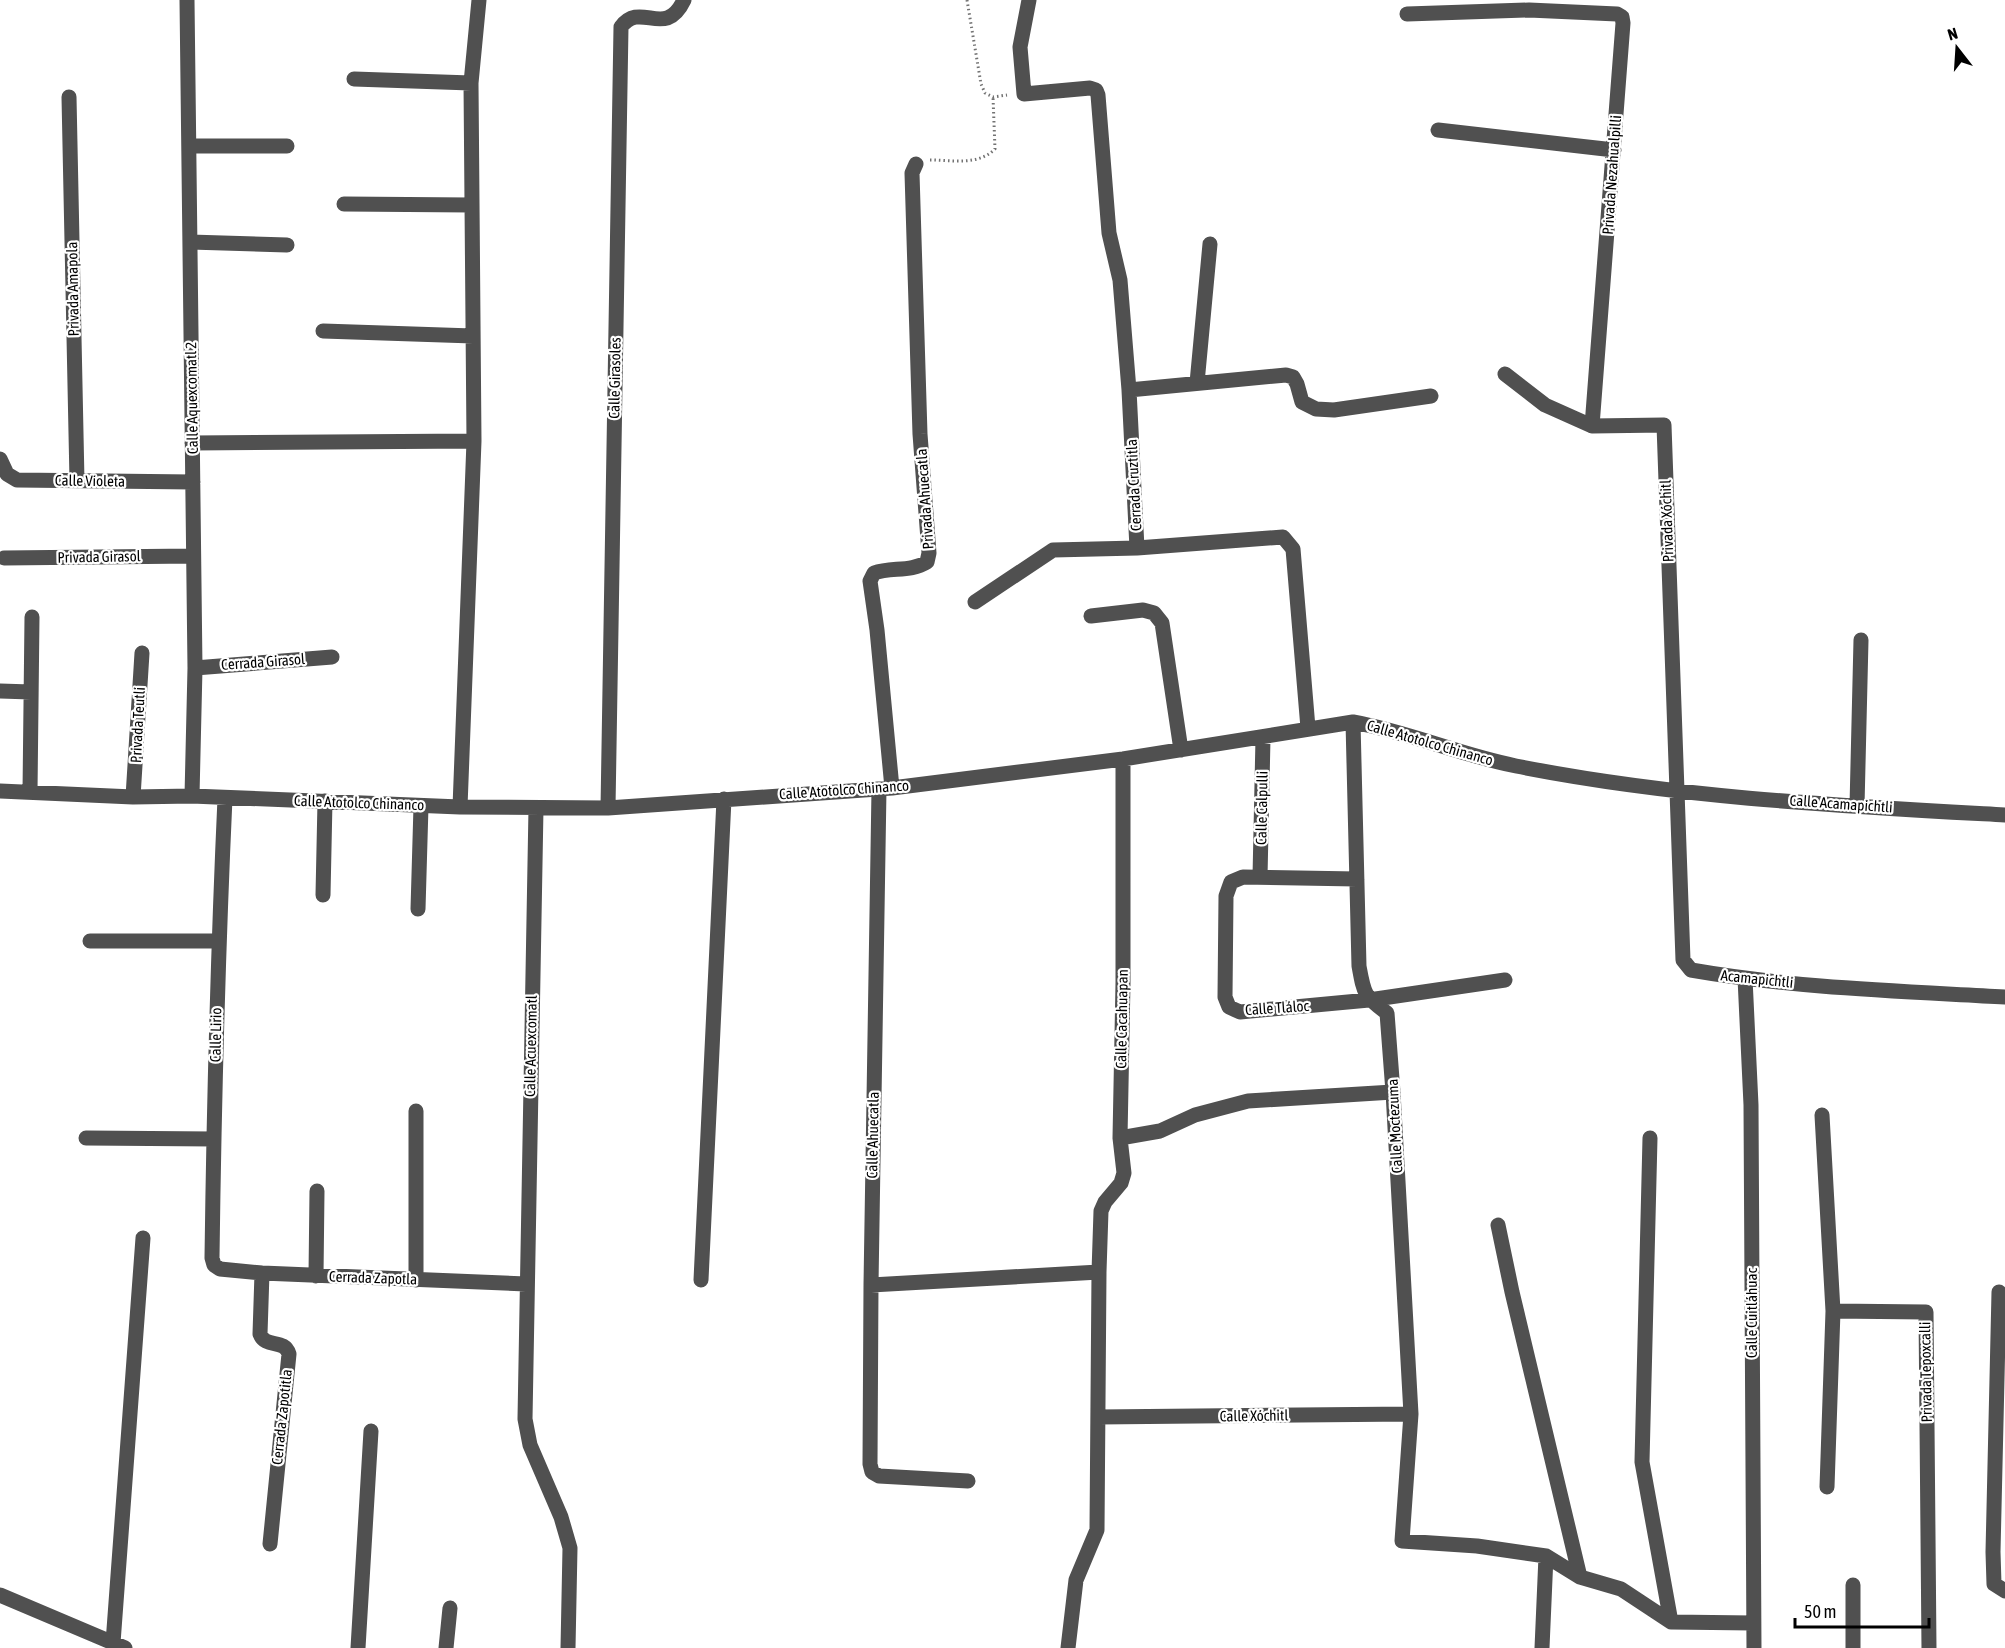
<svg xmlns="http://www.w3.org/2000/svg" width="2005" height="1648" font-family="'Asap Condensed',sans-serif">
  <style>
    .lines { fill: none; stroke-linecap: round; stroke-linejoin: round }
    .path { stroke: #727272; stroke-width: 3; stroke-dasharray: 1.5 3; stroke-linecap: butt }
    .minor { stroke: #505050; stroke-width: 15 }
    .labels { text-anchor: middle; stroke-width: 4.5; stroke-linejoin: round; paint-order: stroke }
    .street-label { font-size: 15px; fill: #000; stroke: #fff }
  </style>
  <rect width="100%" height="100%" fill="#fff"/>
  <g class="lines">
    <path class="path" d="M967,0l14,84 4,9 8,4 14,-2
      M930,160c22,0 48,6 65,-11l-2,-52"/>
    <path class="minor" d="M187,0l8,668 -3,128
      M1029,0l-9,47 4,47 66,-6 6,2 2,5 11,138 11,47 9,110 8,158
      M1407,14l122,-4 88,4 5,3 1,6 -31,403
      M354,79l117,4
      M69,97l8,384
      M1438,130l176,20
      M189,146h98
      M344,204l127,1
      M190,242l97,3
      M323,331l150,5
      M1505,374l40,31 47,21 72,-1 19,535 8,10c103,18 209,21 314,27
      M1197,383l13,-139
      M1129,390l157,-15 7,2 4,7 5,18 14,7 18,1 97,-14
      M192,443l282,-2
      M0,459l7,15 10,6 176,2
      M4,558l189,-2
      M975,602l78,-52 84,-2 146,-11 10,12 15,179
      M1091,616l52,-6 11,3 8,10 19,127
      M195,668l137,-11
      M0,691l31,1
      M1353,722l6,244c5,28 5,30 28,47l6,79 18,322 -9,127 75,5 69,10 34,21 41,12 50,33 82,1
      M892,788l-15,-158 -7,-49 4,-8c17,-6 37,-1 53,-11l2,-9 -9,-119 -8,-261 4,-9
      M879,789l-8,496 -1,179 2,8 7,4 89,5
      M0,791l133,6 59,-1 268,11 148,1 284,-20 231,-29 230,-37c56,10 107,33 163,44 161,32 326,40 489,49
      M30,792l2,-175
      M133,797l9,-144
      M225,798c-7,153 -11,306 -13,460l2,7 6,4 42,4 264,11
      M1857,806l4,-166
      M460,807l14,-366 -3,-358 8,-83
      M536,808l-11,611 5,26 31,72 9,31 -2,100
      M608,808l13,-781c20,-27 44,13 63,-27
      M1260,877l3,-139
      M1357,879l-114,-2 -12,5 -5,14 -1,101 4,10 11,5 129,-12 136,-20
      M323,895l2,-94
      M418,909l3,-103
      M90,941h129
      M1745,978l6,127 3,543
      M416,1111v169
      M1822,1115l11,196 -6,176
      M86,1138l128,1
      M1120,1138l40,-7 35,-16 53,-14 145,-9
      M1650,1138l-8,324 29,160
      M1498,1225l14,67 68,285
      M262,1273l-2,61c6,15 24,4 29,20l-19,190
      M316,1276l1,-85
      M701,1280l23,-481
      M871,1285l228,-13
      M1999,1292l-6,260 1,32 11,7
      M1833,1311l93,1 3,336
      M1098,1417l313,-3
      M0,1595l125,53
      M113,1643l30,-405
      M358,1648l13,-217
      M446,1648l4,-40
      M1068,1648l8,-68 21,-50 2,-258 2,-61 4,-9 16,-19 3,-10 -4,-35 3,-155v-224
      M1542,1648l4,-92
      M1853,1648v-63"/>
  </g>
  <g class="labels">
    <g class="street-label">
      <text transform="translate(1612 175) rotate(-86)" y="5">Privada Nezahualpilli</text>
      <text transform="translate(73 289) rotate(-91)" y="5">Privada Amapola</text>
      <text transform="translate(615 378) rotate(-89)" y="5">Calle Girasoles</text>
      <text transform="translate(192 398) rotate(-91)" y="5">Calle Aquexcomatl 2</text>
      <text transform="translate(90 481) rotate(1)" y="5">Calle Violeta</text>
      <text transform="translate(1134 485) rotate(-93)" y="5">Cerrada Cruztitla</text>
      <text transform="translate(925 499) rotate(-94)" y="5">Privada Ahuecatla</text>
      <text transform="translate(1667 521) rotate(-92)" y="5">Privada Xóchitl</text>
      <text transform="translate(99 557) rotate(-1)" y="5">Privada Girasol</text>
      <text transform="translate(263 662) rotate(-4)" y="5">Cerrada Girasol</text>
      <text transform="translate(138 725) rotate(-87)" y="5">Privada Teutli</text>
      <text transform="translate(1430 743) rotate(16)" y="5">Calle Atotolco Chinanco</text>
      <text transform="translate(844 790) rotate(-4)" y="5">Calle Atotolco Chinanco</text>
      <text transform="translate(359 803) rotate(2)" y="5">Calle Atotolco Chinanco</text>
      <text transform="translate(1841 804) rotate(4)" y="5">Calle Acamapichtli</text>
      <text transform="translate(1262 808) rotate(-89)" y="5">Calle Calpulli</text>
      <text transform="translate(1757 979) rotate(6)" y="5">Acamapichtli</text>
      <text transform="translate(1277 1008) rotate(-4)" y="5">Calle Tláloc</text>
      <text transform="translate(1122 1019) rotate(-89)" y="5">Calle Cacahuapan</text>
      <text transform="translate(216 1035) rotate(-89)" y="5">Calle Lirio</text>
      <text transform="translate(531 1046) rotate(-89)" y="5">Calle Acuexcomatl</text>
      <text transform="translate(1395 1126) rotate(-93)" y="5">Calle Moctezuma</text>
      <text transform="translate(873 1135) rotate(-89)" y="5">Calle Ahuecatla</text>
      <text transform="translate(373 1278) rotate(2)" y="5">Cerrada Zapotla</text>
      <text transform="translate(1752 1313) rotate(-90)" y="5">Calle Cuitláhuac</text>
      <text transform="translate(1926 1372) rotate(-91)" y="5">Privada Tepoxcalli</text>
      <text transform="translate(1254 1416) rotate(-1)" y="5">Calle Xóchitl</text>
      <text transform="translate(282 1417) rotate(-84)" y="5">Cerrada Zapotitla</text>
    </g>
  </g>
  <g transform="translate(1957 48) rotate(343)" stroke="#ffffff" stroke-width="4.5" paint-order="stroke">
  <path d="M0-4.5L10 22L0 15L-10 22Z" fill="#000000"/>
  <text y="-9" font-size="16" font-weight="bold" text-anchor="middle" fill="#000000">N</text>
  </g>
  <path d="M1795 1618v9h134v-9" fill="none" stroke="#000000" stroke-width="3"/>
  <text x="1804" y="1618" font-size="18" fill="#000000" stroke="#ffffff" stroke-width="4.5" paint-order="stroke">50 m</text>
</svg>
